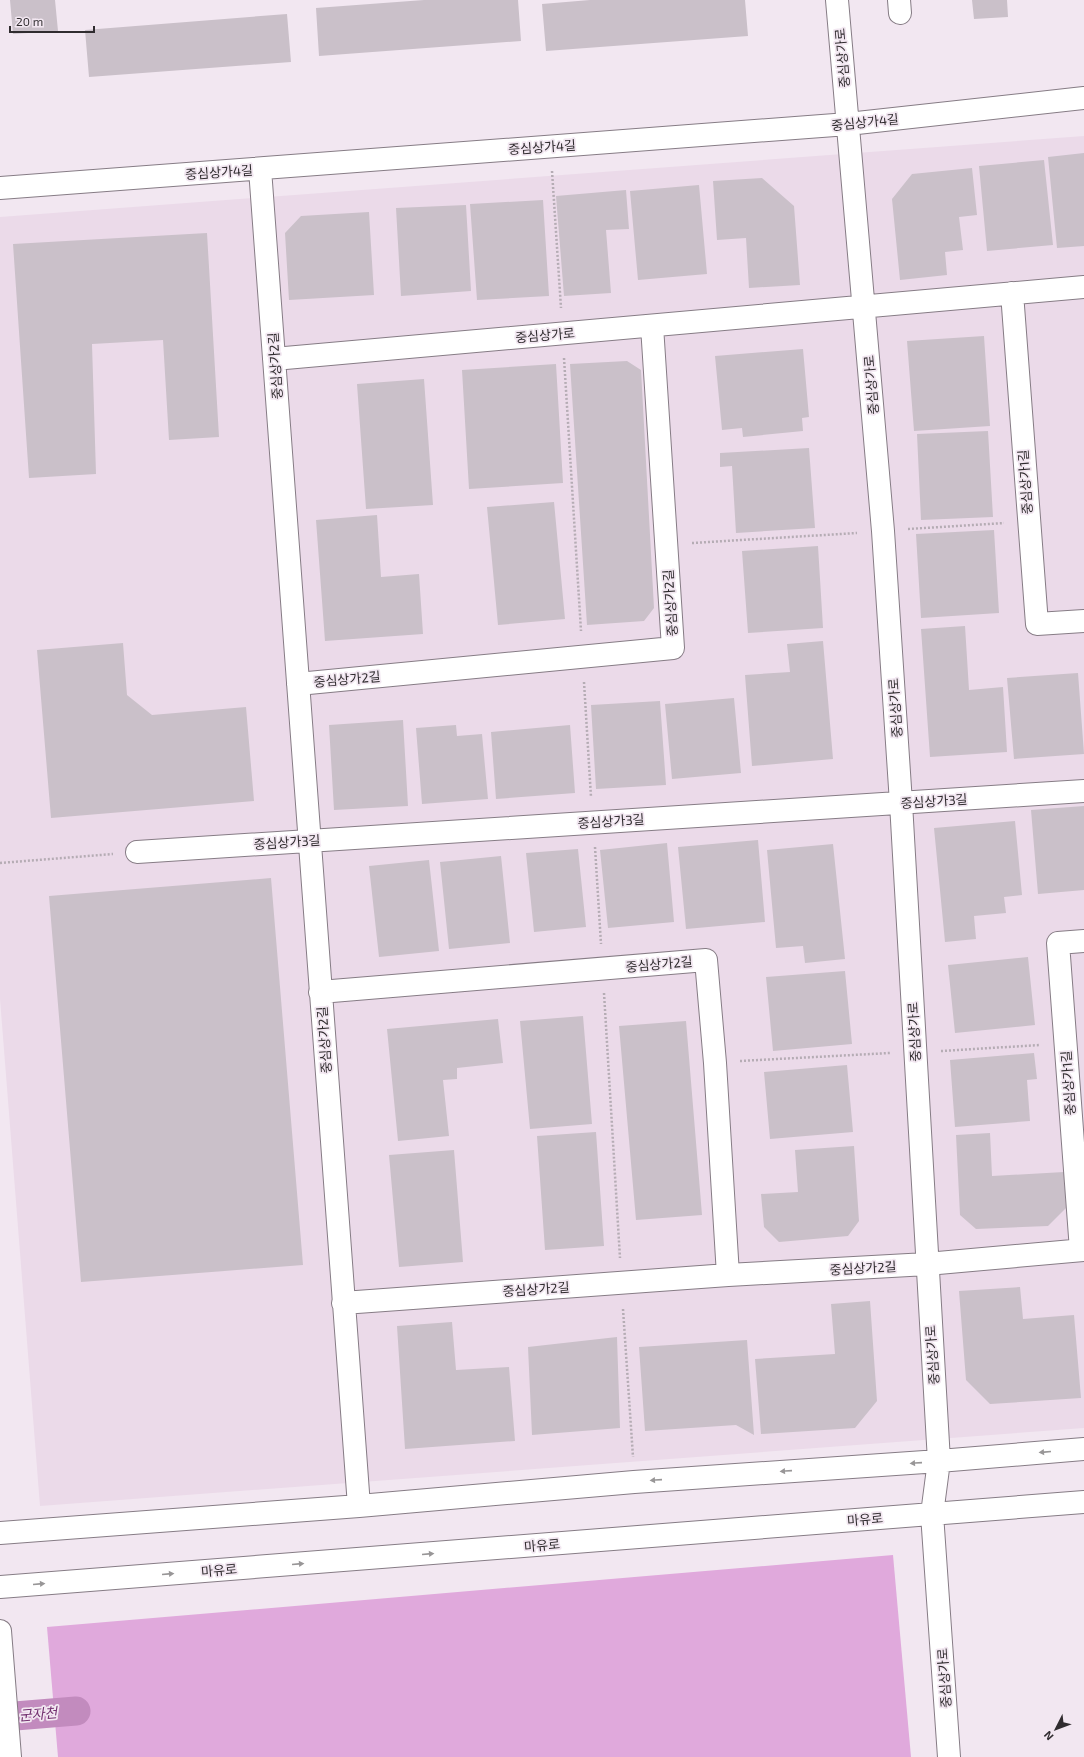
<svg xmlns="http://www.w3.org/2000/svg" width="1084" height="1757" font-family="'Exo 2','Noto Sans KR',sans-serif">
  <style>
    .built { fill: #ebdae9 }
    .green { fill: #e0a9dc }
    .water { fill: #c28bbe; stroke: #966e93 }
    .lines { fill: none; stroke-linecap: round; stroke-linejoin: round }
    .canal { stroke: #c28bbe; stroke-width: 29 }
    .building { fill: #cac0c9 }
    .minor-casing { stroke: #867c85; stroke-width: 24 }
    .path { stroke: #b5acb4; stroke-width: 2.5; stroke-dasharray: 2 2; stroke-linecap: butt }
    .minor { stroke: #fff; stroke-width: 22 }
    .oneway { fill: #989697 }
    .labels { text-anchor: middle; stroke-width: 3.5; stroke-linejoin: round; paint-order: stroke }
    .street-label { font-size: 13px; fill: #302c2f; stroke: #f2e7f1 }
    .water-label { font-size: 14px; font-style: italic; fill: #72306f; stroke: #f2e7f1 }
  </style>
  <rect width="100%" height="100%" fill="#f2e7f1"/>
  <path class="built" d="M1084,136v1292l-1044,78 -40,-507v-782z"/>
  <path class="green" d="M893,1555l18,202h-853l-11,-130z"/>
  <path class="water" d="M54,1706l1,14 -55,5v-14z"/>
  <g class="lines">
    <path class="canal" d="M15,1716l61,-5"/>
  </g>
  <path class="building" d="M10,0h45l3,31 -45,3z
    M424,0h94l3,41 -202,15 -3,-48z
    M590,0h155l3,36 -202,15 -4,-47z
    M972,0h35l1,17 -34,2z
    M287,14l4,48 -202,15 -4,-47z
    M1084,153v93l-27,2 -9,-91z
    M1044,160l9,85 -66,6 -8,-85z
    M972,168l5,47 -18,2 4,33 -18,2 2,23 -47,5 -8,-81 20,-25z
    M762,178l32,28 6,79 -51,3 -3,-50 -29,2 -4,-59z
    M699,185l8,89 -69,6 -8,-89z
    M626,190l3,39 -23,1 5,63 -47,3 -8,-100z
    M543,200l6,96 -72,4 -7,-96z
    M466,205l5,86 -70,5 -5,-88z
    M369,212l5,83 -85,5 -4,-67 16,-17z
    M207,233l12,204 -50,3 -6,-100 -71,4 4,130 -67,4 -16,-234z
    M984,336l6,90 -76,5 -7,-90z
    M803,349l6,68 -7,1 1,13 -60,6 -1,-9 -20,2 -7,-74z
    M627,361l14,9 13,238 -10,13 -57,4 -17,-261z
    M556,364l7,119 -94,6 -7,-119z
    M424,379l9,126 -67,4 -9,-125z
    M988,431l5,86 -72,3 -4,-86z
    M809,448l6,80 -79,5 -4,-67 -12,1v-14z
    M554,502l11,117 -67,6 -11,-118z
    M377,515l4,62 38,-3 4,60 -98,7 -9,-121z
    M994,530l5,83 -78,5 -5,-84z
    M818,546l5,82 -75,5 -6,-82z
    M965,626l4,64 34,-3 4,65 -77,5 -9,-128z
    M823,641l10,118 -81,7 -7,-91 45,-3 -3,-28z
    M123,643l4,52 25,20 94,-8 8,94 -203,17 -14,-168z
    M1078,673l6,81 -70,5 -7,-81z
    M734,698l7,75 -69,6 -7,-75z
    M660,701l6,84 -70,4 -5,-84z
    M403,720l5,86 -74,4 -5,-85z
    M456,725l1,11 25,-2 6,65 -66,5 -6,-76z
    M570,725l5,68 -79,6 -5,-67z
    M1084,806v84l-46,4 -7,-84z
    M1015,821l7,74 -18,2 2,16 -32,3 2,23 -31,3 -11,-114z
    M758,840l7,82 -79,7 -8,-82z
    M667,843l7,79 -66,6 -8,-78z
    M833,844l12,115 -40,4 -2,-17 -27,2 -9,-98z
    M578,849l8,78 -52,5 -8,-79z
    M501,856l9,87 -61,6 -9,-87z
    M429,860l10,91 -60,6 -10,-91z
    M271,878l32,387 -222,17 -32,-386z
    M1028,957l7,68 -80,8 -7,-68z
    M845,971l7,73 -79,7 -7,-74z
    M583,1016l9,108 -62,5 -10,-108z
    M498,1019l5,44 -46,5v11l-14,1 6,56 -51,5 -11,-112z
    M686,1021l16,194 -66,5 -17,-194z
    M1034,1053l3,26 -10,1 3,41 -75,6 -5,-67z
    M847,1065l6,67 -83,7 -6,-67z
    M596,1132l8,114 -59,4 -8,-114z
    M990,1133l2,43 72,-4 2,36 -18,18 -72,3 -16,-14 -4,-80z
    M854,1146l5,75 -11,15 -69,6 -15,-15 -3,-33 37,-2 -3,-42z
    M454,1150l9,112 -64,5 -10,-112z
    M1020,1287l3,32 51,-4 7,83 -91,6 -24,-24 -7,-89z
    M870,1301l7,100 -22,27 -94,6 -6,-75 80,-5 -4,-50z
    M452,1322l4,48 53,-3 6,74 -110,8 -8,-123z
    M617,1337l3,91 -88,7 -4,-88z
    M747,1340l7,95 -18,-10 -91,6 -6,-84z"/>
  <g class="lines">
    <defs>
      <path id="minor" d="M837,0l46,531 18,272 38,658 -7,53 17,243
        M899,0l1,13
        M260,169l99,1337
        M0,188l848,-64 236,-26
        M1012,293l25,331 47,-3
        M274,359l810,-72
        M298,684l375,-36 -21,-322
        M137,852l947,-61
        M320,992l386,-32 9,103 13,212
        M1081,1250l-23,-307 26,-2
        M343,1303l385,-28 199,-11 157,-14
        M0,1533l359,-27 275,-24 305,-21 145,-12
        M0,1587l1084,-85
        M0,1631l10,126"/>
    </defs>
    <use href="#minor" class="minor-casing"/>
    <path class="path" d="M552,171l9,137
      M564,358l17,273
      M908,529l96,-6
      M692,543l165,-10
      M584,682l7,115
      M595,847l6,97
      M0,863l113,-9
      M604,993l16,265
      M941,1051l99,-6
      M740,1061l150,-8
      M623,1309l10,148"/>
    <use href="#minor" class="minor"/>
  </g>
  <defs><path id="oneway-solid" d="M-6-.8H1V-3.2L6.5 0L1 3.2V.8H-6Z"/></defs>
  <g class="oneway">
    <use href="#oneway-solid" transform="translate(1045 1452) rotate(175)"/>
    <use href="#oneway-solid" transform="translate(916 1463) rotate(176)"/>
    <use href="#oneway-solid" transform="translate(786 1471) rotate(176)"/>
    <use href="#oneway-solid" transform="translate(656 1480) rotate(176)"/>
    <use href="#oneway-solid" transform="translate(428 1554) rotate(-5)"/>
    <use href="#oneway-solid" transform="translate(298 1564) rotate(-5)"/>
    <use href="#oneway-solid" transform="translate(168 1574) rotate(-5)"/>
    <use href="#oneway-solid" transform="translate(39 1584) rotate(-5)"/>
  </g>
  <g class="labels">
    <g class="street-label">
      <text transform="translate(842 58) rotate(-95)" y="5">중심상가로</text>
      <text transform="translate(865 122) rotate(-6)" y="5">중심상가4길</text>
      <text transform="translate(542 147) rotate(-4)" y="5">중심상가4길</text>
      <text transform="translate(219 172) rotate(-4)" y="5">중심상가4길</text>
      <text transform="translate(545 335) rotate(-5)" y="5">중심상가로</text>
      <text transform="translate(275 366) rotate(-94)" y="5">중심상가2길</text>
      <text transform="translate(871 385) rotate(-95)" y="5">중심상가로</text>
      <text transform="translate(1025 482) rotate(-94)" y="5">중심상가1길</text>
      <text transform="translate(670 603) rotate(-94)" y="5">중심상가2길</text>
      <text transform="translate(347 679) rotate(-5)" y="5">중심상가2길</text>
      <text transform="translate(895 708) rotate(-94)" y="5">중심상가로</text>
      <text transform="translate(934 801) rotate(-4)" y="5">중심상가3길</text>
      <text transform="translate(611 821) rotate(-4)" y="5">중심상가3길</text>
      <text transform="translate(287 842) rotate(-4)" y="5">중심상가3길</text>
      <text transform="translate(659 964) rotate(-5)" y="5">중심상가2길</text>
      <text transform="translate(914 1032) rotate(-93)" y="5">중심상가로</text>
      <text transform="translate(324 1040) rotate(-94)" y="5">중심상가2길</text>
      <text transform="translate(1068 1083) rotate(-94)" y="5">중심상가1길</text>
      <text transform="translate(863 1268) rotate(-3)" y="5">중심상가2길</text>
      <text transform="translate(536 1289) rotate(-4)" y="5">중심상가2길</text>
      <text transform="translate(932 1355) rotate(-94)" y="5">중심상가로</text>
      <text transform="translate(865 1519) rotate(-5)" y="5">마유로</text>
      <text transform="translate(542 1545) rotate(-5)" y="5">마유로</text>
      <text transform="translate(219 1570) rotate(-5)" y="5">마유로</text>
      <text transform="translate(944 1678) rotate(-94)" y="5">중심상가로</text>
    </g>
    <g class="water-label">
      <text transform="translate(38 1714) rotate(-5)" y="5">군자천</text>
    </g>
  </g>
  <g transform="translate(1056 1729) rotate(228)" stroke="#f2e7f1" stroke-width="3" paint-order="stroke">
  <path d="M0-3L7 15L0 10L-7 15Z" fill="#302c2f"/>
  <text y="-6" font-size="11" font-weight="bold" text-anchor="middle" fill="#302c2f">N</text>
  </g>
  <path d="M10 26v6h84v-6" fill="none" stroke="#302c2f" stroke-width="2"/>
  <text x="16" y="26" font-size="12" fill="#302c2f" stroke="#f2e7f1" stroke-width="3" paint-order="stroke">20 m</text>
</svg>
